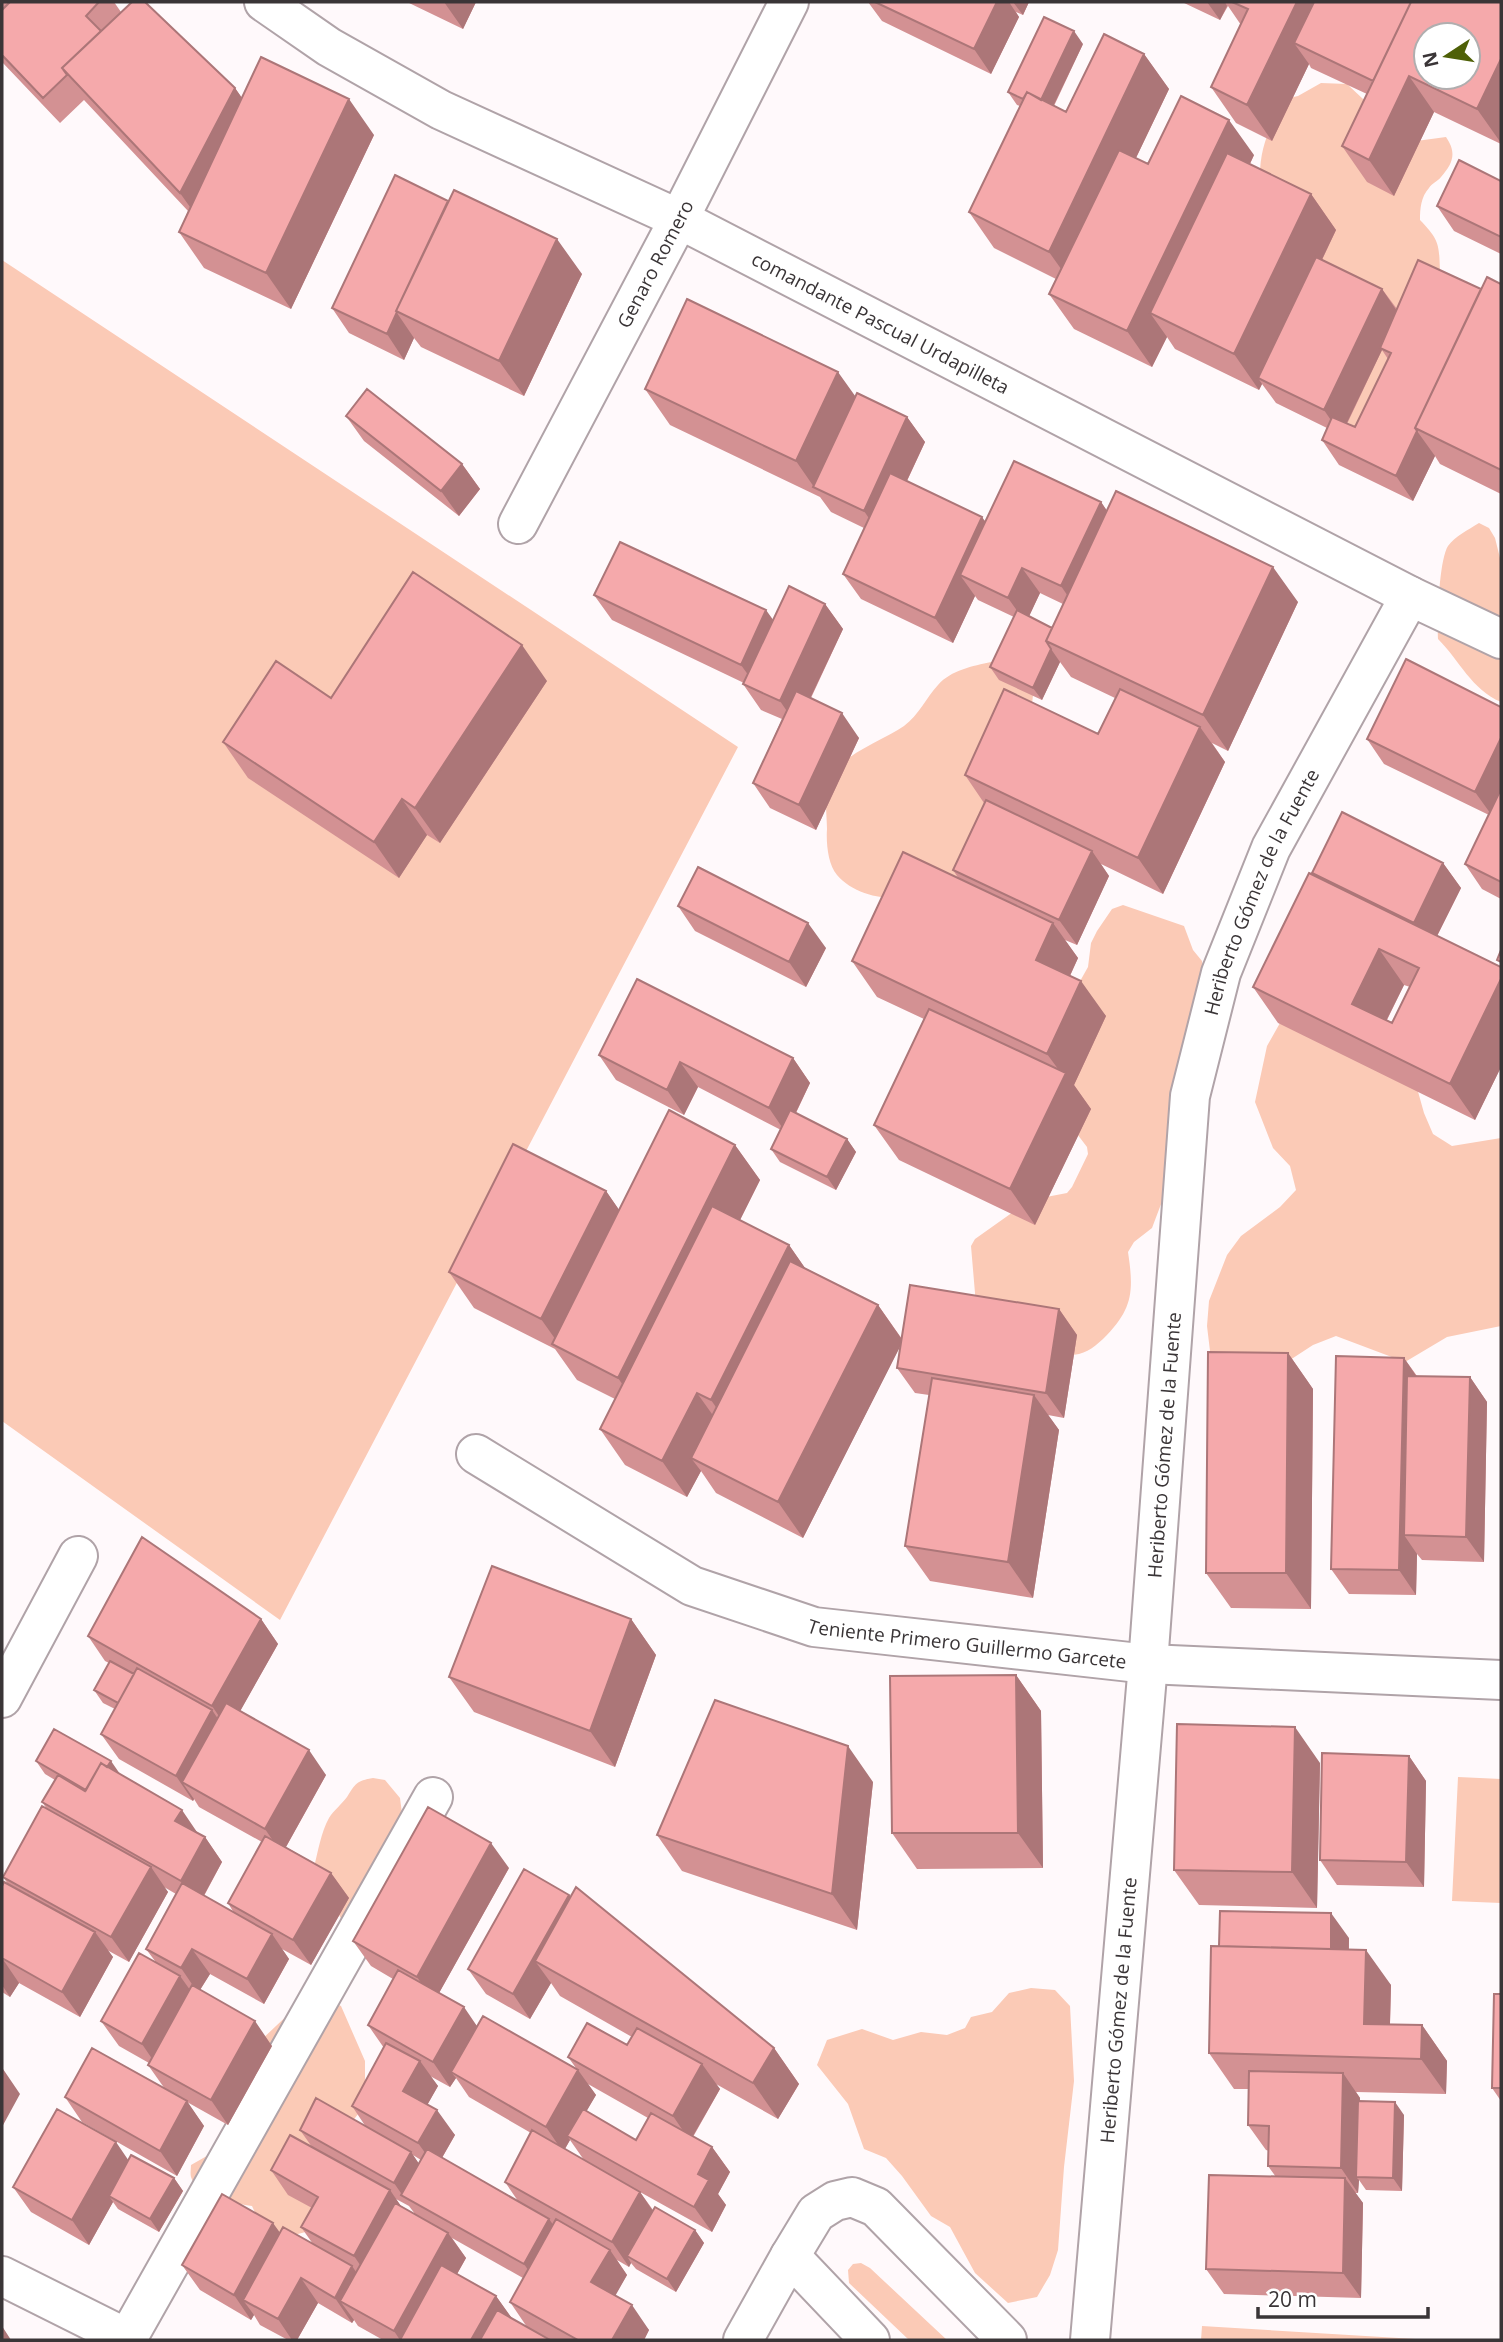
<svg xmlns="http://www.w3.org/2000/svg" width="1503" height="2342" font-family="'Open Sans',sans-serif">
  <style>
    .green { fill: #fbcab6 }
    .lines { fill: none; stroke-linecap: round; stroke-linejoin: round }
    .minor-casing { stroke: #b0a3a8; stroke-width: 42 }
    .minor { stroke: #fff; stroke-width: 38 }
    .wall { fill: #d39193; fill-rule: evenodd }
    .shaded-wall { fill: #ac7678 }
    .building { fill: #f5a9ab; stroke: #ac7678; stroke-width: 2; fill-rule: evenodd }
    .labels { text-anchor: middle; stroke-width: 7; stroke-linejoin: round; paint-order: stroke }
    .street-label { font-size: 19px; fill: #3a3537; stroke: #fff }
  </style>
  <rect width="100%" height="100%" fill="#fff9fb"/>
  <path class="green" d="M1321,83l26,1 62,58 37,-5c11,16 7,26 -5,40 -3,4 -9,6 -12,11 -8,9 -9,20 -9,32 20,21 19,24 20,53l-82,156 -11,-7 -1,-118 -86,-124c-1,-32 10,-55 25,-81l13,-3z
    M2,260l736,487 -458,873 -278,-199z
    M1479,523l10,5 6,10 6,24v140c-30,-13 -41,-41 -63,-63 -1,-18 1,-79 10,-93 7,-10 20,-16 31,-23z
    M991,662l24,1 19,24 -3,25 -62,173c-21,4 -42,11 -63,13 -23,2 -53,-4 -69,-23 -9,-10 -11,-32 -10,-46 0,-11 -3,-38 1,-47 11,-27 54,-41 76,-56 15,-11 22,-28 34,-41 13,-15 35,-19 53,-23z
    M1123,905l61,21 9,24 9,11 4,26 -37,196 -17,45 -18,14 -6,10c6,40 5,57 -25,87 -11,10 -19,16 -34,16l-90,-15 -8,-94 4,-7 48,-34 18,-7 26,-5 5,-6 16,-33 -1,-7 -16,-21 -1,-127 18,-32 3,-24 6,-12 15,-22z
    M1280,1023l137,65 7,25 9,21 19,12 49,-8v188l-54,11 -42,25 -69,-26 -23,9 -43,28 -47,-3 -13,-19 -3,-25 2,-25 18,-46 14,-19 39,-29 16,-17 -6,-24 -17,-18 -18,-46 12,-56z
    M1458,1777l43,2v124l-49,-2z
    M373,1778l12,2 15,18 3,23 -56,109 -33,-63c4,-15 7,-35 15,-49 5,-8 13,-14 18,-21 9,-14 9,-16 26,-19z
    M1031,1988l24,2 15,16 4,75 -10,86 -6,83 -8,25 -13,22 -29,6 -33,-30 -25,-46 -19,-11 -29,-40 -16,-18 -22,-9 -16,-45 -31,-39 10,-25 35,-11 31,11 28,-8 26,3 18,-7 6,-11 21,-5 17,-19z
    M330,2001l11,5 24,55v38l-3,10 -14,18 -31,102 -23,6 -23,1 -9,-8 -10,-22c-16,-2 -56,-11 -61,-29 -1,-4 0,-8 0,-12l21,-12 18,-18 28,-92 36,-34z
    M861,2263l9,5 77,72h-38l-60,-57 -1,-13 5,-6z
    M1202,2326l230,14h-231z"/>
  <g class="lines">
    <defs>
      <g id="minor">
        <path id="s1" d="M264,2l65,45 112,63 238,109 731,377 91,43"/>
        <path id="s2" d="M518,524l161,-305 110,-217"/>
        <path id="s3" d="M476,1454l216,132 122,41 334,37 353,16"/>
        <path d="M2,1698l76,-142"/>
        <path d="M790,2256l80,84"/>
        <path d="M2,2276l128,64"/>
        <path d="M127,2339l306,-542"/>
        <path d="M743,2340l47,-84 26,-43 19,-12 17,-4 24,10 131,133"/>
        <path id="s4" d="M1090,2340l58,-676 42,-568 31,-123 50,-125 139,-252"/>
      </g>
    </defs>
    <use href="#minor" class="minor-casing"/>
    <use href="#minor" class="minor"/>
  </g>
  <path class="wall" d="M2,2h112l7,10 114,76 7,10 132,37 -83,174 -87,-41 -25,-36 9,-21 -104,-111 -24,23 -58,-61z
    M407,2h69l-13,27z
    M868,2h161l-6,13 -7,-3 3,5 -28,57 -109,-53z
    M1182,2h319v142l-67,-32 -40,84 -27,-14 -25,-36 25,-52 -56,-26 -2,-4 -37,77 -36,-18 -25,-36 30,-62 -13,-19 -8,14z
    M1083,44l-29,62 12,6 78,-58 25,35 -33,69 12,6 106,-9 -4,9 61,30 25,36 -14,30 60,29 15,20 104,-25v210l-61,-30 -5,-8 -22,45 -74,-36 -17,-25 5,-12 -51,-25 -14,-19 -3,6 -84,-41 -8,-12 -15,30 -78,-38 -25,-35 7,-15 -62,-31 -25,-36 51,-106 -3,-1 -9,-13zM1382,350l6,9 -33,68 -8,-3z
    M1501,181v73l-47,-23 -17,-25z
    M448,201l134,73 -58,122 -103,-49 -7,-9 -10,22 -55,-27 -17,-25z
    M645,389l210,7 52,21 18,25 -18,39 78,40 116,-19 6,9 191,91 -70,149 -16,-8 13,19 -62,132 -62,-30 8,12 -32,69 -12,-5 13,18 -8,18 36,40 -32,69 17,24 -56,116 -136,-65 -25,-35 50,-106 -47,-22 -25,-36 107,-82 -6,-9 31,-67 -19,-28 133,-41 17,-36 -44,-21 -11,-15 -18,38 -43,-20 -9,-13 24,-50 -36,-17 -3,-4 -22,47 -92,-44 -18,-25 21,-46 -33,-16 -11,-15 -150,-72zM1040,593l23,11 -11,24 -23,-12z
    M346,416l116,48 18,25 -21,27 -95,-75z
    M594,595l179,25 52,-16 18,25 -32,69 48,40 -43,92 -46,-22 -17,-25 29,-64 -21,-9 -18,-26 1,-1 -132,-63z
    M547,681l-107,162 -13,-8 -28,43 -151,-100 -25,-36 108,-44z
    M1501,707v192l-19,-10 -17,-25 24,-49 -105,-51 -17,-25z
    M1443,863l18,25 -24,48 64,31v100l-26,53 -197,-97 -25,-36 61,-112 -2,-2zM1404,985l6,2 -18,36 -5,-3z
    M678,906l148,42 -20,39 -111,-56z
    M599,1055l194,3 17,25 -14,30 51,26 9,13 -20,38 -56,-28 -9,-13 10,-19 -83,-43 -14,28 -68,-35z
    M735,1145l25,35 -20,40 49,25 16,23 73,37 24,34 157,-30 18,26 -13,83 -16,-3 11,15 -26,168 -103,-17 -25,-35 24,-151 -14,-2 -18,-25 4,-24 -98,194 -87,-45 -15,-22 -14,26 -62,-32 -25,-36 15,-30 -38,-19 -22,-31 -81,-41 -25,-36 157,-81 13,19z
    M1288,1353l25,36 -2,220 -80,-1 -25,-35z
    M1404,1358l13,18 53,1 17,25 -3,160 -62,-2 -5,-6 -1,41 -67,-1 -18,-25z
    M261,1619l17,25 -38,67 86,64 -40,72 45,26 18,25 -38,67 -29,-16 7,10 -25,45 -54,-30 -10,16 72,56 -44,79 -41,-23 17,24 -27,50 -95,-54 -17,-25 100,-8 -17,-24 1,-2 -30,-17 -18,-25 54,-60 -9,-12 30,-55 -12,-7 4,5 -39,70 -22,-12 6,7 -33,60 -61,-34 -9,14 -8,-5v-106l6,-2 -5,-7 44,-68 -5,-7 13,-22 -10,-6 -9,-13 84,13 78,60 7,3 17,25 -18,34 30,17 -6,-10 34,-61 -63,-35 -5,-8 -1,2 -74,-42 -18,-25 14,-25 -12,-6 -9,-13 15,-27 -4,-2 -17,-25z
    M631,1619l25,36 -41,112 -141,-55 -25,-35z
    M1016,1675l25,36 2,157 -126,1 -25,-36z
    M1409,1756l17,25 -2,106 -87,-2 -17,-25z
    M1320,1763l-3,145 -118,-3 -25,-35z
    M873,1782l-16,148 -175,-59 -25,-36z
    M509,1868l-70,125 38,33 99,42 -8,-11 59,-12 5,-8 -72,-41 -9,-13 -21,36 -44,-25 -18,-25 101,-74 205,153 25,36 -21,35 -62,-35 4,5 -27,48 19,10 18,25 -12,22 8,11 -14,27 -72,-40 13,18 42,20 9,13 -28,49 -40,-23 -5,-6 -2,4 -12,-7 10,15 -12,20 34,35 -5,10h-93l-24,-13 -17,-25 13,-24 -71,-40 14,20 -9,16 39,22 16,23 38,21h-167l-25,-14 -4,-6 -2,3 -34,-20 -21,37h-9l-28,-15 -6,-10 -3,5 -51,-30 -18,-25 98,-33 33,12 -12,-17 11,-19 -24,-13 -17,-25 41,-23 -12,-17 66,-3 -14,-21 32,-58 -16,-23 25,-46 -22,-13 -18,-25zM430,2076l20,11 6,-9 13,19 62,36 -26,49 13,19 -76,-43 13,-23 -28,-30 11,-19zM588,2084l60,34 -12,22 -50,-29 10,-16zM570,2140l14,20 -19,-11zM413,2155l8,5 -2,4zM396,2199l13,7 6,8 -14,-8z
    M1349,1938v11l42,36 -1,39 32,1 25,36 -1,33 -90,-2 4,6v3l44,14 -2,76 -36,-1 -7,-10 -1,13h-3l8,10 -2,95 -137,-4 -18,-25 70,-92 -8,-11 1,-15 -3,-1 -18,-25 1,-36h-15l-25,-36 10,-107z
    M1501,1994v107l-9,-13z
    M128,2160l46,18 9,13 -24,41 -41,-23 -5,-7 -24,43 -58,-33 -18,-25z"/>
  <path class="shaded-wall" d="M444,2h32l-13,27z
    M997,2h12l10,15 -28,57 -17,-25z
    M1013,2h16l-6,13z
    M1207,2h18l2,4 -7,14z
    M1297,2h42l-45,41 15,21 -37,77 -25,-36z
    M1074,31l9,13 -36,75 -9,-12z
    M1144,54l25,35 -95,198 -25,-35z
    M1501,59v84l-24,-34z
    M1409,76l25,36 -40,84 -25,-36z
    M235,88l25,36 -55,104 -25,-35z
    M349,99l25,36 -83,174 -25,-36z
    M1229,120l25,35 -81,169 -23,-11 17,24 -15,30 -25,-36z
    M1311,194l25,36 -72,151 -6,-3 4,6 -3,6 -25,-36z
    M557,239l25,35 -58,122 -25,-35z
    M1382,289l17,25 -19,34 2,2 -41,85 -17,-25z
    M397,313l17,25 -10,22 -17,-26z
    M838,372l25,35 -49,80 -18,-26z
    M907,417l18,25 -44,94 -17,-25z
    M1417,431l18,25 -22,45 -17,-25z
    M462,464l18,25 -21,27 -18,-25z
    M1101,502l17,25 -40,84 -17,-25z
    M982,517l18,25 -40,33 15,21 -22,47 -18,-25z
    M1273,567l25,35 -70,149 -25,-36z
    M1022,568l18,25 -14,30 -18,-25z
    M825,604l18,25 -46,97 -17,-25z
    M766,610l18,25 -25,55 -18,-25z
    M522,645l25,36 -107,162 -25,-35z
    M1051,649l9,13 -18,38 -9,-12z
    M842,713l17,25 -43,92 -17,-25z
    M1200,727l25,35 -62,132 -25,-36z
    M1501,738v61l-8,18 -18,-25z
    M402,799l25,36 -28,43 -25,-36z
    M1092,851l17,25 -32,69 -18,-25z
    M1443,863l18,25 -30,60 -17,-25z
    M808,923l18,25 -20,39 -17,-25z
    M1053,923l25,35 -17,37 -25,-35z
    M1379,949l25,36 -27,54 -25,-35z
    M1501,979v88l-26,53 -25,-36z
    M1081,981l25,35 -32,69 17,24 -56,116 -25,-36 54,-112 -17,-23z
    M793,1058l17,25 -24,50 -17,-25z
    M680,1062l18,25 -14,28 -17,-25z
    M847,1139l9,13 -20,38 -9,-13z
    M735,1145l25,35 -117,234 -25,-36z
    M606,1191l25,36 -68,123 -22,-31z
    M789,1245l25,36 -78,155 -25,-36z
    M878,1305l25,36 -100,197 -25,-36z
    M1059,1309l18,26 -13,83 -18,-25z
    M1288,1353l25,36 -2,220 -25,-36z
    M1404,1358l17,25 -17,152 13,19 -1,41 -17,-25z
    M1470,1377l17,25 -3,160 -18,-25z
    M697,1393l25,35 -31,30 10,13 -14,26 -25,-36z
    M1034,1395l25,35 -26,168 -25,-36z
    M261,1619l17,25 -49,87 -17,-25z
    M631,1619l25,36 -41,112 -25,-36z
    M1016,1675l25,36 2,157 -25,-35z
    M212,1710l17,25 -47,47 12,17 -1,2 -17,-25z
    M1295,1727l25,36 -3,145 -25,-36z
    M848,1746l25,36 -16,148 -25,-36z
    M309,1750l17,25 -44,79 -17,-25z
    M1409,1756l17,25 -2,106 -18,-25z
    M111,1761l9,13 -28,20z
    M182,1810l17,25 -24,-14z
    M205,1837l17,25 -24,44 -17,-25z
    M491,1843l18,25 -75,134 -17,-25z
    M151,1867l17,25 -39,70 -18,-25z
    M331,1873l18,25 -38,67 -18,-25z
    M569,1895l17,25 -51,41 16,22 -21,36 -17,-25z
    M1331,1913l18,25 -1,43 -17,-25z
    M95,1932l18,25 -33,60 -18,-25z
    M272,1934l17,25 -25,45 -17,-25z
    M192,1949l18,25 -12,19 -17,-25z
    M1366,1950l25,35 -2,74 -25,-35z
    M2,1958l17,25 -9,14 -8,-12z
    M180,1976l18,25 -39,68 -17,-25z
    M464,2007l17,25 -30,40 5,6 -6,9 -17,-25z
    M255,2021l17,25 -44,79 -17,-25z
    M1422,2025l25,36 -1,33 -25,-35z
    M774,2048l25,36 -21,35 -25,-36z
    M420,2061l18,25 -17,30 -18,-25z
    M702,2064l18,25 -30,52 -17,-25z
    M3,2069l17,25 -18,33v-57z
    M578,2070l18,25 -25,43 -4,-2 3,4 -7,12 -17,-25z
    M1343,2073l17,25 -1,79h-3l3,3 -1,13 -17,-25z
    M187,2101l17,25 -27,50 -17,-25z
    M1395,2102l9,13 -2,76 -9,-13z
    M437,2110l18,25 -19,33 -18,-25z
    M116,2142l17,25 -24,29 4,6 -24,43 -17,-25z
    M712,2147l18,25 -12,22 8,11 -14,27 -18,-25 4,-33z
    M411,2152l17,25 -25,19 -9,-13z
    M174,2178l9,13 -24,41 -9,-13z
    M1345,2178l18,25 -2,95 -18,-25z
    M390,2190l17,25 -36,66 -17,-25z
    M640,2192l17,25 -30,39 4,7 -2,4 -17,-25z
    M549,2219l18,25 -26,45 -17,-25z
    M273,2223l18,25 -48,52 11,15 -3,5 -17,-25z
    M695,2230l9,13 -28,49 -9,-13z
    M448,2233l18,25 -46,82h-20l-6,-9z
    M610,2250l17,25 -18,32 -18,-25z
    M352,2266l17,25 -29,10 14,19 -2,3 -17,-25z
    M301,2278l17,25 -21,37h-5l-14,-21z
    M496,2296l18,25 -11,19h-32z
    M632,2305l17,25 -5,10h-32z
    M2,2326l9,14h-9z"/>
  <path class="building" d="M10,2h89l-13,14 15,15 -39,37 5,7 -24,23 -41,-43v-45z
    M132,2h13l90,86 -55,105 -118,-125z
    M875,2h122l-23,47z
    M1232,2h65l-50,103 -36,-18 37,-78z
    M1314,2h97l-38,79 -79,-38z
    M1411,2h90v57l-24,50 -68,-33 -40,84 -27,-14zM1426,35h42v42h-42z
    M1044,17l30,14 -33,69 -14,-8 -4,7 -15,-7z
    M1104,34l40,20 -95,198 -80,-40 58,-120 39,20z
    M261,57l88,42 -83,174 -87,-41z
    M1181,96l48,24 -102,211 -78,-37 70,-144 29,14z
    M1227,153l84,41 -77,160 -84,-41z
    M1459,160l42,21v56l-64,-31z
    M395,175l53,26 -52,110 1,1 -10,22 -55,-26z
    M454,190l103,49 -58,122 -103,-50z
    M1316,257l66,32 -58,121 -66,-32z
    M1418,260l63,29 -66,139 2,3 -21,45 -74,-36 10,-23 23,10 36,-74 -11,-5z
    M1487,277l14,7v186l-86,-42z
    M687,299l151,73 -42,89 -151,-72z
    M367,389l95,75 -21,27 -95,-75z
    M857,393l50,24 -43,94 -51,-24z
    M1014,461l87,41 -40,84 -39,-18 -14,30 -48,-23z
    M890,473l92,44 -47,101 -92,-44z
    M1116,491l157,76 -70,148 -157,-74z
    M620,542l146,68 -25,55 -147,-70z
    M413,572l109,73 -107,163 -13,-9 -28,43 -151,-100 53,-81 55,37z
    M789,586l36,18 -45,97 -37,-17z
    M1017,610l35,18 -6,13 5,8 -18,39 -43,-21z
    M1406,659l95,48v31l-26,54 -108,-53z
    M1004,689l94,45 22,-45 80,38 -62,131 -173,-83z
    M796,691l46,22 -43,92 -46,-22z
    M1501,789v93l-36,-18z
    M986,800l106,51 -33,69 -106,-50z
    M1342,812l101,51 -29,60 -102,-50z
    M903,852l150,71 -17,37 45,21 -34,73 -195,-93z
    M698,867l110,56 -19,39 -111,-56z
    M1309,873l192,94v12l-51,105 -197,-97zM1379,949l40,19 -27,55 -40,-19z
    M1501,950v12l-4,-2z
    M637,979l156,79 -24,50 -89,-46 -13,28 -68,-35z
    M929,1009l137,64 -56,116 -136,-64z
    M669,1110l66,35 -117,233 -66,-34z
    M790,1110l57,29 -20,38 -56,-28z
    M513,1144l93,47 -65,128 -92,-47z
    M712,1206l77,39 -78,155 -14,-7 -35,68 -62,-32z
    M790,1261l88,44 -100,197 -87,-44z
    M910,1285l149,24 -13,84 -149,-25z
    M1208,1352l80,1 -2,220h-80z
    M1336,1356l68,2 -5,212 -68,-1z
    M1407,1376l63,1 -4,160 -62,-2z
    M932,1378l102,17 -26,167 -103,-16z
    M142,1537l119,82 -49,87 -124,-70z
    M492,1566l139,53 -41,112 -141,-54z
    M110,1661l24,13 -16,29 -24,-13z
    M137,1668l75,42 -36,66 -75,-42z
    M1016,1675l2,158h-126l-2,-157z
    M715,1700l133,46 -16,148 -175,-59z
    M226,1703l83,47 -44,79 -83,-47z
    M1177,1724l118,3 -3,145 -118,-2z
    M54,1729l57,32 -4,6 -6,-4 -15,27 -50,-29z
    M1322,1753l87,3 -3,106 -86,-2z
    M101,1763l81,47 -7,11 30,16 -24,44 -139,-79 16,-27 27,16z
    M42,1806l109,61 -40,70 -108,-60z
    M428,1807l63,36 -74,134 -64,-36z
    M265,1836l66,37 -38,67 -65,-37z
    M524,1869l45,26 -56,99 -45,-25z
    M4,1882l91,50 -33,60 -60,-34v-72z
    M182,1883l90,51 -25,45 -55,-30 -11,19 -35,-19z
    M576,1887l198,161 -21,35 -218,-122z
    M1220,1911l111,2v36l-112,-3z
    M1211,1946l155,4 -2,74 58,1 -1,34 -212,-6z
    M139,1953l41,23 -38,68 -41,-23z
    M398,1970l66,37 -31,55 -65,-37z
    M192,1985l63,36 -44,79 -63,-35z
    M1494,1994h7v94h-9z
    M483,2016l95,54 -32,57 -95,-55z
    M587,2023l40,22 10,-17 65,36 -29,52 -105,-59z
    M386,2043l34,18 -17,30 34,19 -19,33 -66,-37z
    M92,2048l95,53 -27,50 -95,-54z
    M1249,2071l94,2 -2,95 -73,-2 1,-40 -21,-1z
    M316,2098l95,54 -17,31 -94,-53z
    M1358,2101l37,1 -2,76 -37,-1z
    M57,2109l59,33 -44,78 -59,-33z
    M583,2109l53,31 15,-27 61,34 -14,27 11,6 -15,27 -127,-71z
    M532,2130l108,62 -28,50 -107,-60z
    M290,2135l100,55 -36,66 -53,-29 17,-30 -47,-27z
    M427,2149l122,70 -25,45 -123,-69z
    M131,2155l43,23 -24,41 -41,-23z
    M1209,2175l136,3 -2,95 -137,-4z
    M222,2194l51,29 -39,72 -52,-30z
    M395,2203l53,30 -54,98 -54,-30z
    M655,2207l40,23 -28,49 -40,-23z
    M556,2219l54,31 -19,32 41,23 -20,35h-34l-68,-38z
    M283,2227l69,39 -17,32 -34,-20 -23,41 -35,-19z
    M441,2265l55,31 -25,44h-71z
    M497,2310l53,30h-70z"/>
  <g class="labels">
    <g class="street-label">
      <text dy="7" stroke="none"><textPath href="#s2" startOffset="294">Genaro Romero</textPath></text>
      <text dy="7" stroke="none"><textPath href="#s1" startOffset="696">comandante Pascual Urdapilleta</textPath></text>
      <text dy="7" stroke="none"><textPath href="#s4" startOffset="1465">Heriberto Gómez de la Fuente</textPath></text>
      <text dy="7" stroke="none"><textPath href="#s4" startOffset="898">Heriberto Gómez de la Fuente</textPath></text>
      <text dy="7" stroke="none"><textPath href="#s3" startOffset="536">Teniente Primero Guillermo Garcete</textPath></text>
      <text dy="7" stroke="none"><textPath href="#s4" startOffset="331">Heriberto Gómez de la Fuente</textPath></text>
    </g>
  </g>
  <rect width="1503" height="2342" fill="none" stroke="#3a3537" stroke-width="7"/>
  <g transform="translate(1447 56) rotate(258)"><circle r="33" fill="#ffffff" stroke="#b0aeaf" stroke-width="2"/>
  <path d="M0-5L12 26L0 18L-12 26Z" fill="#4e6007"/>
  <text y="-10" font-size="19" font-weight="bold" text-anchor="middle" fill="#3a3537">N</text>
  </g>
  <path d="M1258 2307v10h170v-10" fill="none" stroke="#3a3537" stroke-width="3.5"/>
  <text x="1268" y="2307" font-size="21" fill="#3a3537" stroke="#ffffff" stroke-width="5" paint-order="stroke">20 m</text>
</svg>
